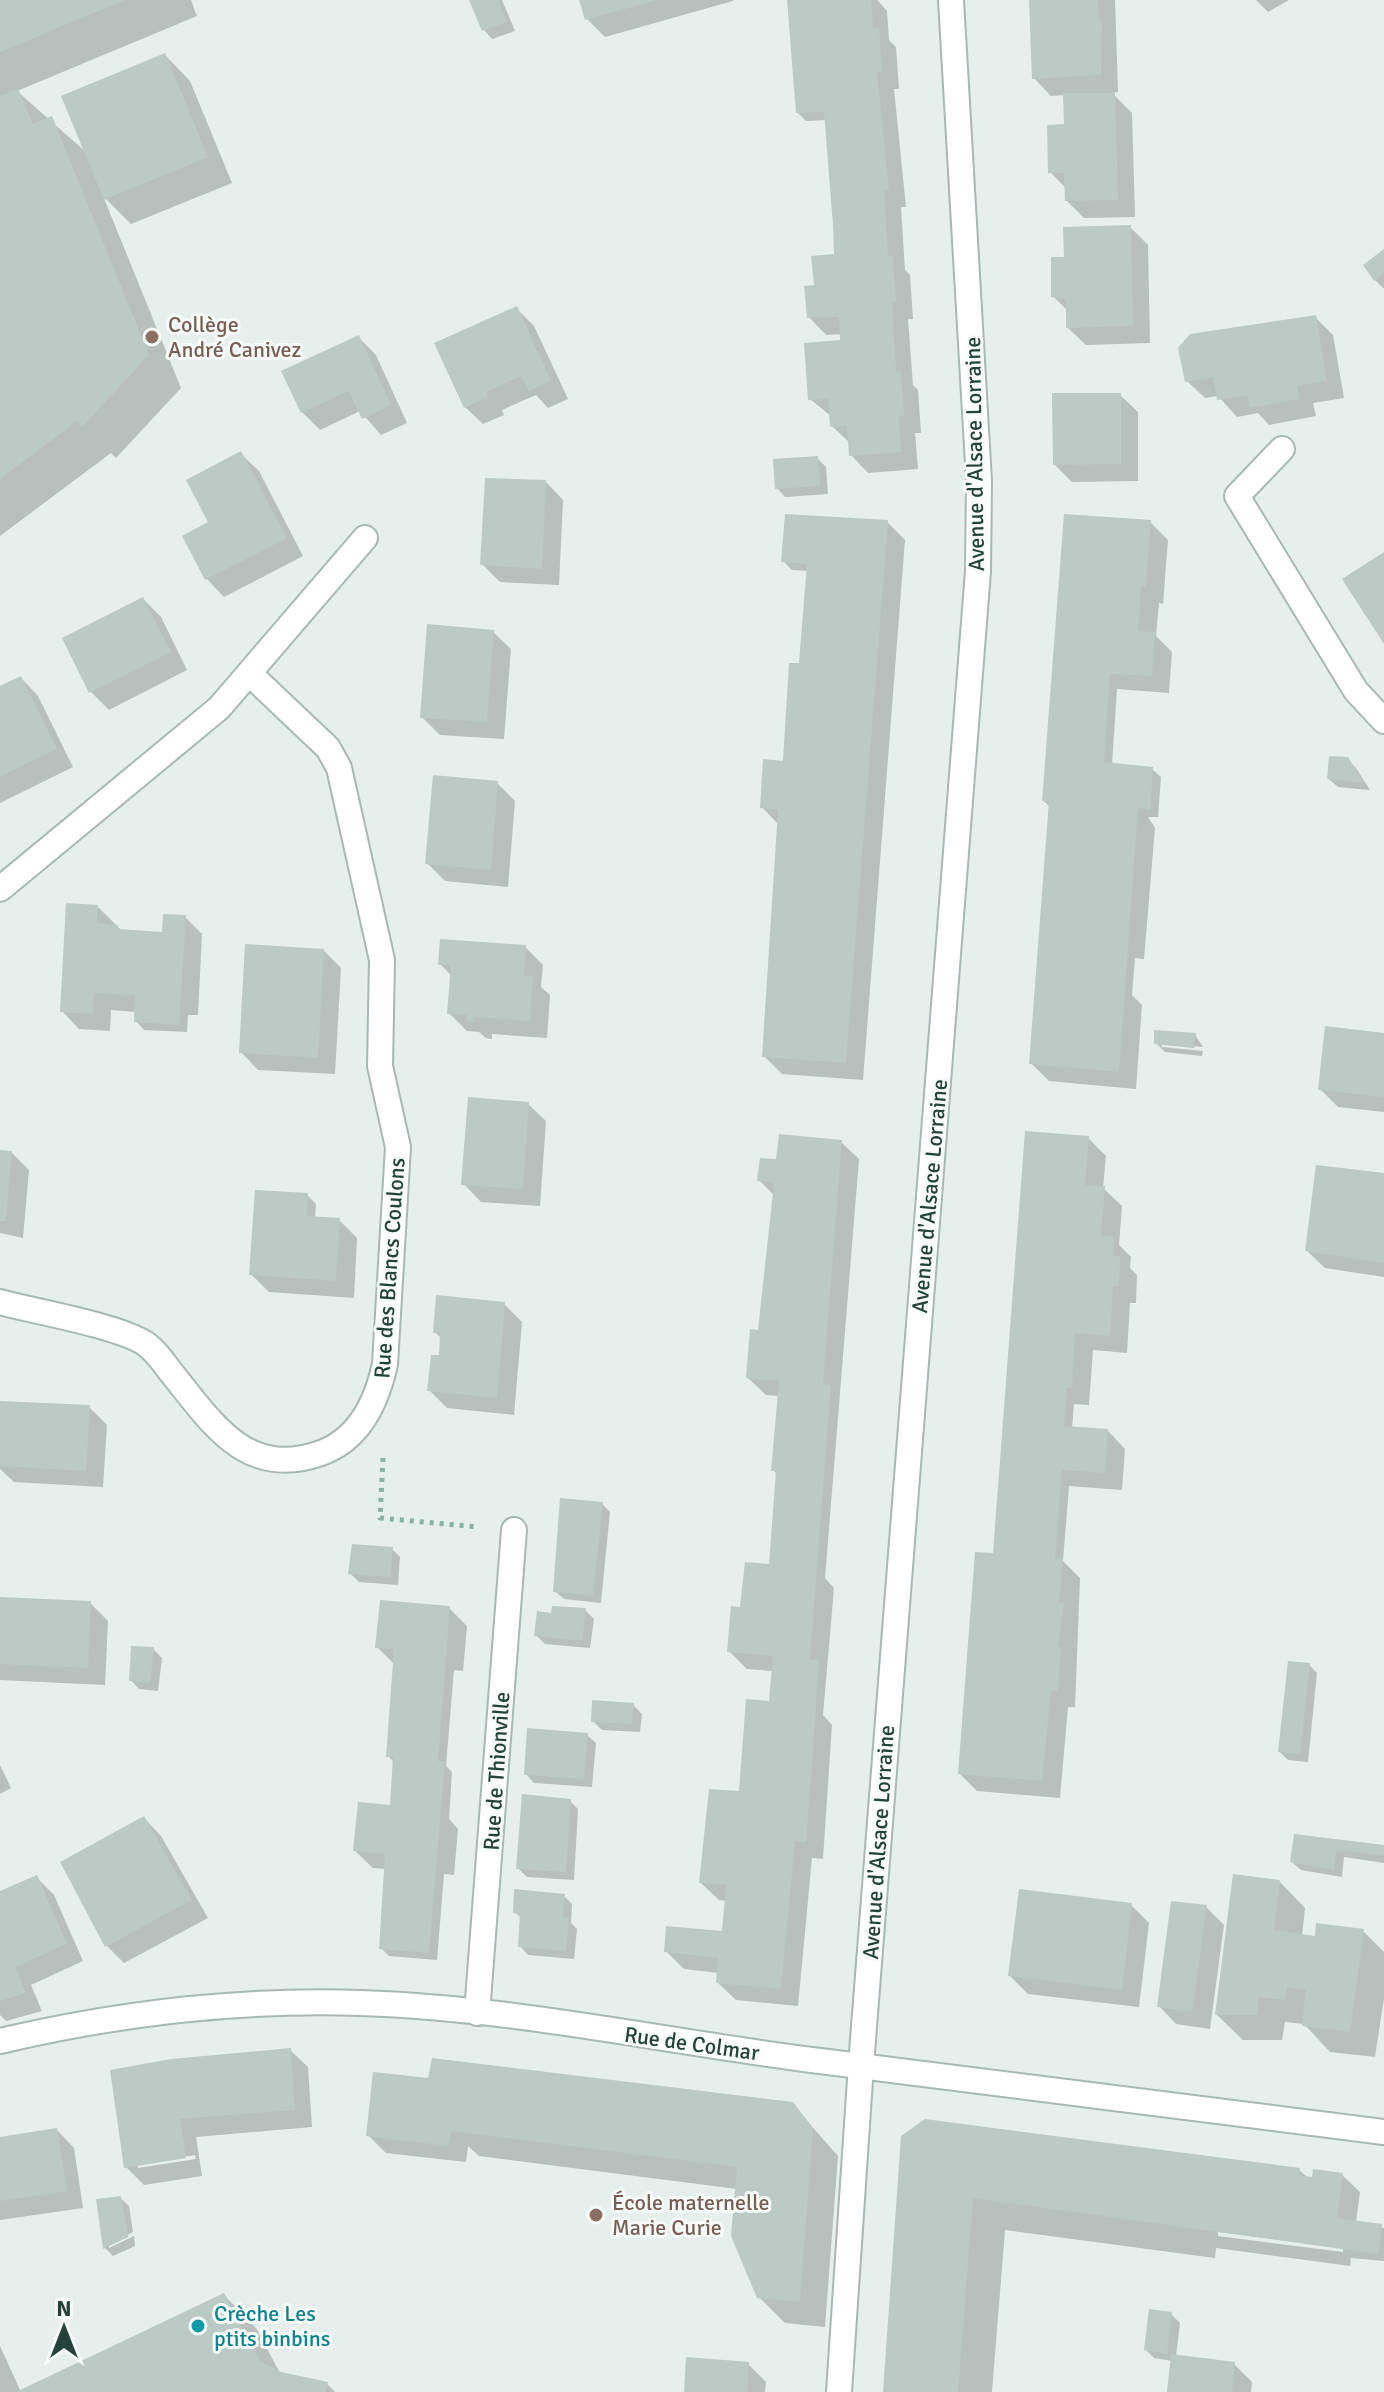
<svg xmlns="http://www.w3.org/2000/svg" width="1384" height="2392" font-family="Signika,sans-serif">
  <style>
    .shadow { fill: #0003; fill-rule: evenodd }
    .building { fill: #bbcac4 }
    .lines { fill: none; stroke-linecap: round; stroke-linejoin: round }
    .minor-casing { stroke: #a8b8b2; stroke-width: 28 }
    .path { stroke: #86b3a5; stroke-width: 5; stroke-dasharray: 4 6; stroke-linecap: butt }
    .minor { stroke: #fff; stroke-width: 24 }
    .education-dot { fill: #8d6e63; stroke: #f7fbf9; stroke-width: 3 }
    .culture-dot { fill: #0f9aa8; stroke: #f7fbf9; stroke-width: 3 }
    .labels { text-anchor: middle; stroke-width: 6; stroke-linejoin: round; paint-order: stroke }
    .education-label { font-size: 22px; fill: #785e54; stroke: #f7fbf9; text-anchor: start }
    .street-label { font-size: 22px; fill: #24423a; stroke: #f7fbf9 }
    .culture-label { font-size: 22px; fill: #0d838f; stroke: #f7fbf9; text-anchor: start }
  </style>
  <rect width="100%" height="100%" fill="#e6efeb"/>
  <path class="shadow" d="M0,0h191l6,16 -180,75 70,62 78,-98 25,26 42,102 -101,41 -28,-28 78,192 -65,70 -5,-5 -111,83z
    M471,0h31l13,31 -23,8 -8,-9z
    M581,0h152v1l-128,36 -18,-18z
    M789,0h88l10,11 2,29 7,7 3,42h-5l12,118h-5l4,63 5,5 3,44h-5l5,66 5,5 3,43h-6l3,36 -50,4 -17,-18 -1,-12 -18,-17v-9l-22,-18 32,-57v-8l-16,1 -17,-18 7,-30 20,-31 -9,-136 -21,1 -8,-8z
    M1032,0h83l3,92 -6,1 20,20 3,104 -51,1 -17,-17 -1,-13 -16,-16 16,-46 -1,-31 -14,1 -17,-18z
    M1256,0h33l-21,12z
    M1130,227l18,18 2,98 -64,2 -18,-17v-17l-15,-15 13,-37z
    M1384,252v36h-1l-8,-8z
    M516,308l18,18 34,73 -20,9 -12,-13 -34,15 2,5 -21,9 -18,-17z
    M1315,317l18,18 11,63 -31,5 3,13 -47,9 -11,-12 -21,4 -19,-21 -13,2 -18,-17z
    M359,338l17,17 31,68 -26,12 -21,-24 -40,19 -18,-18z
    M1120,395l18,17v69l-66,1 -17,-17z
    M241,454l18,17 44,85 -79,41 -17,-18 -23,-43 27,-13z
    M817,458l9,9 2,27 -43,3 -8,-9z
    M546,482l17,18 -4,85 -59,-3 -18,-18z
    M887,522l18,18 -42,540 -81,-6 -18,-18 15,-231 -17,-18 23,-44 16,-97 7,-95 -16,-1 -9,-9z
    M1150,522l18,18 -5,64 -4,-1 -3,33 16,16 -3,41 -52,-4 -5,76 40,4 9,8 -3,40h-10l7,11 -11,131 -9,-1 -3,37 10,10 -6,84 -87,-8 -17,-17 19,-256 -7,-7z
    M143,599l18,18 26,53 -78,40 -18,-18z
    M493,632l18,17 -7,90 -64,-4 -18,-18z
    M21,678l17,18 35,71 -73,36v-115z
    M1347,759l9,9 14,22 -32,-3 -9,-8z
    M497,783l18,18 -7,86 -63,-6 -18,-18z
    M98,907l24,24 42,3 21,-17 17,17 -4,81h-10l-1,17 -43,-2 -8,-9v-9l-25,-2 -1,21 -31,-2 -17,-18z
    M525,947l18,18 -2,22 9,8 -3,43 -55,-4v5l-6,-1 -7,-6 -12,-1 -18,-18 3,-37 -12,-12z
    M323,950l18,18 -6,106 -77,-4 -17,-18z
    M1195,1035l8,12 -41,-4v4l41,4 -1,5 -37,-4 -9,-9z
    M1384,1035v77l-46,-5 -18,-18z
    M528,1104l18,17 -6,85 -59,-4 -17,-18z
    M1088,1138l18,18 -3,32 19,18 -3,39 12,12 -1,11 7,7 -1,28h-6l-3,50 -34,-3 -4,55 -15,-1 -2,24 36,3 17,18 -3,41 -53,-4 -6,75 17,17 -5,129h-7l-8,91 -83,-7 -17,-17 35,-219z
    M841,1142l18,17 -34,419 9,10 -11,127 9,10 -9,134 -11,-1 -14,148 -62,-6 -18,-17 1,-10 -35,-4 -18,-18 58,-18 3,-32 -8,-1 -18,-17 40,-90 33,-90 -1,-32 -26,-2 -18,-18 46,-85 3,-91 -5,-5 7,-74 -14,-1 -18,-17 12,-46 15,-136 -16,-16 19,-19z
    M0,1152l12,1 17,17 -6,68 -23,-5z
    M1384,1175v102l-59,-9 -18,-17z
    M307,1195l9,9 -1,15 24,1 18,18 -3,60 -85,-6 -18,-18z
    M504,1304l18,18 -8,93 -67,-7 -18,-18 12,-32 1,-19 -7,-7z
    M0,1403l89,4 18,18 -4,62 -89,-5 -14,-13z
    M602,1504l8,8 -9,91 -37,-4 -9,-8z
    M392,1549l8,8 -2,28 -39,-3 -9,-9z
    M0,1599l90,4 18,18 -3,64 -105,-5z
    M449,1608l18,18 -4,45 -9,-1 -8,96 6,6 -3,47 9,10 -4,46 -10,-1 -7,86 -48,-4 -8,-8 5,-79 -13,-1 -18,-17 40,-44v-44l-7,-7 7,-91 -18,-18z
    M585,1610l9,9 -4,29 -45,-4 -8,-8 16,-21z
    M153,1649l9,9 -4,33 -19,-2 -8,-9z
    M1309,1665l8,8 -9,89 -20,-2 -8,-8z
    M633,1705l9,9 -2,18 -38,-2 -9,-9z
    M587,1735l9,8 -4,44 -58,-4 -8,-9z
    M0,1765l11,23 -11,6z
    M570,1801l8,8 -4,71 -47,-3 -9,-9z
    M144,1818l17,18 47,82 -84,45 -17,-17z
    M1296,1836l88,11v16l-40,-6 -2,20 -41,-7 -9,-8z
    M36,1877l18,18 29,66 -52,24 11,26 -36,10 -6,-6v-122z
    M1280,1882l25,26 -3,28 14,2 47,-7 21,21v46l-9,59 -45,-5 -26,-28 -19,-2 -3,18h-39l-26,-25z
    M564,1896l8,8 -1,19 6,6 -3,30 -46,-4 -8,-9 2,-27 -7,-7z
    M1131,1905l18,18 -10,84 -111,-13 -18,-18z
    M1206,1907l18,18 -14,104 -34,-5 -17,-18z
    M290,2050l18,17 4,60 -116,10 6,39 -58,9 -18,-18 -13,-95zM195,2155l1,4 -58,9v-4z
    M792,2104l46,52 -13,171 -40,-4 -26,-26 -22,-108 -258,-33 -11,-10 -2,16 -80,-9 -18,-18z
    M57,2130l17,18 9,60 -83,12v-81z
    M903,2138l396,32 9,8 34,-3 18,17 -4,30 28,6v33l-33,-3 -1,8 -134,-18 -1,10 -210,-28 -13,162h-108zM1218,2232l125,16v4l-125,-16z
    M120,2198l9,8 4,26 -24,12v4l25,-12 1,10 -22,10 -8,-8z
    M224,2295l32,33 24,45 47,11 8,8h-314z
    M1171,2314l9,9 -4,33 58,8 18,18 -1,10h-82l3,-31 -18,-3 -8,-8z
    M0,2346l21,46h-21z
    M748,2364l18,18 -1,10h-79z"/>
  <path class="building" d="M0,0h125l-125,52z
    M469,0h29l9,22 -25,9z
    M579,0h75v1l-69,19z
    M787,0h84l2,28 6,-1 3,45h-5l12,118h-5l4,66h5l3,46h-4l4,70 5,-1 3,45h-5l2,36 -52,4 -2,-30 -17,1 -2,-28 -20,1 -4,-57 36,-3 -1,-23 -32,1 -3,-32 10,-1 -3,-29 23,-2 -1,-29 -9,-113 -28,1z
    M1029,0h69l1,20h3l-1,55 -69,4z
    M165,53l43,104 -104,43 -43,-104z
    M18,89l15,35 19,-8 97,239 -67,72 -5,-6 -77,58v-383z
    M1063,93h52l3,107 -53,1 -1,-28h-16l-1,-48 17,-1z
    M1131,225l2,101 -67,2v-29l-15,-2v-40h13l-1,-30z
    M1384,249v24l-10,8 -11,-16z
    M517,306l34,75 -22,10 -8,-15 -35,16 2,5 -24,11 -30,-65z
    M1316,315l11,66 -30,5 2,13 -49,9 -3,-13 -30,5 -4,-23 -28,5 -7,-34 12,-14z
    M359,335l32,70 -29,14 -13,-28 -48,22 -20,-42z
    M1052,393h69v71l-68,1z
    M241,451l46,87 -82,42 -23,-44 26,-14 -22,-42z
    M818,456l2,30 -45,3 -2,-30z
    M485,478l61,2 -4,89 -62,-4z
    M785,514l103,6 -42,543 -84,-6 16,-247 -18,-2 3,-49 20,2 6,-98h10l8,-99 -26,-2z
    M1064,514l87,6 -5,67 -5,-1 -3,45 17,1 -3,44 -42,-2 -6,88 49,5 -3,43 -12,-2 -19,264 -90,-8 20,-263h-7z
    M1384,552v92l-42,-65z
    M143,597l28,55 -82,41 -27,-55z
    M427,624l67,6 -7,92 -67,-4z
    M21,676l36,73 -57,28v-91z
    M1329,756l19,1 16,26 -37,-4z
    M433,775l65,6 -7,89 -66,-6z
    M66,903l32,2 -1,18 21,2v4l44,3 1,-18 23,1 -7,110 -45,-3 1,-27 -41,-2 -1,21 -33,-2z
    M440,939l86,6 -2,30 9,1 -3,45 -55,-4v5l-9,-1 1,-6 -20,-1 4,-49h-13z
    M245,944l79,5 -6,109 -79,-5z
    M1325,1026l59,7v64l-66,-7z
    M1154,1030l42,3 -2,15 -40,-4z
    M468,1097l61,5 -6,87 -62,-4z
    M1025,1131l64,5 -4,49 20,1 -4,49 13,2 -1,19h7l-1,30h-6l-3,50 -35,-3 -3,55h-5l-3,38 44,3 -3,44 -43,-3 -7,88 8,1 -4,44h5l-6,43 3,1 -3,44h-7l-9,90 -84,-7 17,-222 18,1z
    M779,1134l63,6 -19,244 8,1 -21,274 9,1 -6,90 -7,92 -11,-1 -14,148 -65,-6 2,-25 -54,-6 2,-26 56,5 4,-46 -27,-2 10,-94 30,2 7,-92 23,2 4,-45 -46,-4 4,-46 9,1 5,-45 24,2 7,-93h-5l8,-90 -33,-3 4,-49 8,1 16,-147 -17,-2 3,-23 16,1z
    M0,1150l12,1 -6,70h-6z
    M1316,1165l68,8v90l-79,-12z
    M255,1190l53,3 -1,23 33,2 -4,63 -87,-6z
    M436,1295l69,7 -8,96 -70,-7 4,-36h8l1,-22h-7z
    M0,1401l90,4 -4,66 -86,-5z
    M560,1498l43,4 -10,93 -40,-3z
    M352,1544l41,3 -3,30 -42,-3z
    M0,1597l91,4 -3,67 -88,-4z
    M380,1600l70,6 -12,155 7,1 -16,191 -50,-4 6,-95 -32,-3 5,-49 32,3 3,-48h-7l8,-108 -19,-1z
    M552,1606l34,2 -4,33 -48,-5 3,-25 14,2z
    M131,1646l23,1 -4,36 -21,-2z
    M1288,1661l22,2 -10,91 -22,-2z
    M592,1700l42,3 -2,21 -41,-2z
    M527,1728l61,5 -4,46 -60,-4z
    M522,1794l49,5 -5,73 -50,-3z
    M144,1816l48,84 -87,47 -45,-85z
    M1294,1834l90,11v11l-48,-6 -2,20 -44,-8z
    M1233,1874l47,6 -6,50 41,6 1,-13 48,6 -14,103 -48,-6 4,-36 -19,-3 -2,13 -26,-3 -2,18h-42z
    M37,1875l30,69 -52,23 11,26 -26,8v-110z
    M514,1889l51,5 -2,23 6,1 -3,33 -48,-4 2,-33 -7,-1z
    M1019,1889l113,14 -10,87 -114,-14z
    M1171,1901l36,4 -15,107 -35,-5z
    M291,2048l4,62 -115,9 6,39 -62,10 -14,-98 61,-11z
    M432,2058l361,44 20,26 -13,174 -43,-4 -26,-62 6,-69 -286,-36 -3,15 -82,-10 7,-64 55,6z
    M925,2119l375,49 -1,7 13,2 1,-8 30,4 -6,45 45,6 -4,30 -405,-56 -15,194h-75l18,-256z
    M57,2128l10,63 -67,10v-64z
    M121,2196l7,41 -25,12 -7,-50z
    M224,2293l36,68 21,11 47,10 -2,10h-310z
    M1149,2309l23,3 -5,42 -23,-4z
    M1171,2354l64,8 -3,30h-65z
    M686,2357l63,5 -2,30h-63z"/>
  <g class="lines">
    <defs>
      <path id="minor" d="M1282,449l-45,47 119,195 28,30
        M0,889l219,-181 146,-170
        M0,1302c37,10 109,22 141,39 14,7 23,23 33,35 40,50 74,103 147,77 39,-14 56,-52 64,-89l13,-217 -18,-81 2,-106 -43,-192 -11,-20 -77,-73
        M477,2013l37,-483
        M0,2041c119,-28 239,-42 361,-38 154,5 307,39 459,58 188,24 376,47 564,71
        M839,2392l22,-327 117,-1494 1,-90 -28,-481"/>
    </defs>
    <use href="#minor" class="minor-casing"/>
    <path class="path" d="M383,1458l-3,60 98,9"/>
    <use href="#minor" class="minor"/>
  </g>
  <g class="education-dot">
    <circle cx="152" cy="337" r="8"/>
    <circle cx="596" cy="2215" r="8"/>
  </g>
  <circle class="culture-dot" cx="198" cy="2326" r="8"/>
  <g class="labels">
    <g class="education-label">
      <text x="168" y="332">Collège<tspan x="168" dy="25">André Canivez</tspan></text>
      <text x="612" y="2210">École maternelle<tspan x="612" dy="25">Marie Curie</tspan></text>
    </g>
    <g class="street-label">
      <text transform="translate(974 454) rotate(-91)" y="8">Avenue d'Alsace Lorraine</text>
      <text transform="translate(929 1196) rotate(-85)" y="8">Avenue d'Alsace Lorraine</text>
      <text transform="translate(389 1268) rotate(-86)" y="8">Rue des Blancs Coulons</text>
      <text transform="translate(496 1771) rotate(-86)" y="8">Rue de Thionville</text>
      <text transform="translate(878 1842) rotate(-86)" y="8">Avenue d'Alsace Lorraine</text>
      <text transform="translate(692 2043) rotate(8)" y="8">Rue de Colmar</text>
    </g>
    <g class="culture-label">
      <text x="214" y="2321">Crèche Les<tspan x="214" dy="25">ptits binbins</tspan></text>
    </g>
  </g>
  <g transform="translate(64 2328)" stroke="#f7fbf9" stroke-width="6" paint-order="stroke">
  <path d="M0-6L14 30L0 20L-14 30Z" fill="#24423a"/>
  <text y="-12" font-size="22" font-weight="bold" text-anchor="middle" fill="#24423a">N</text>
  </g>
</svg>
